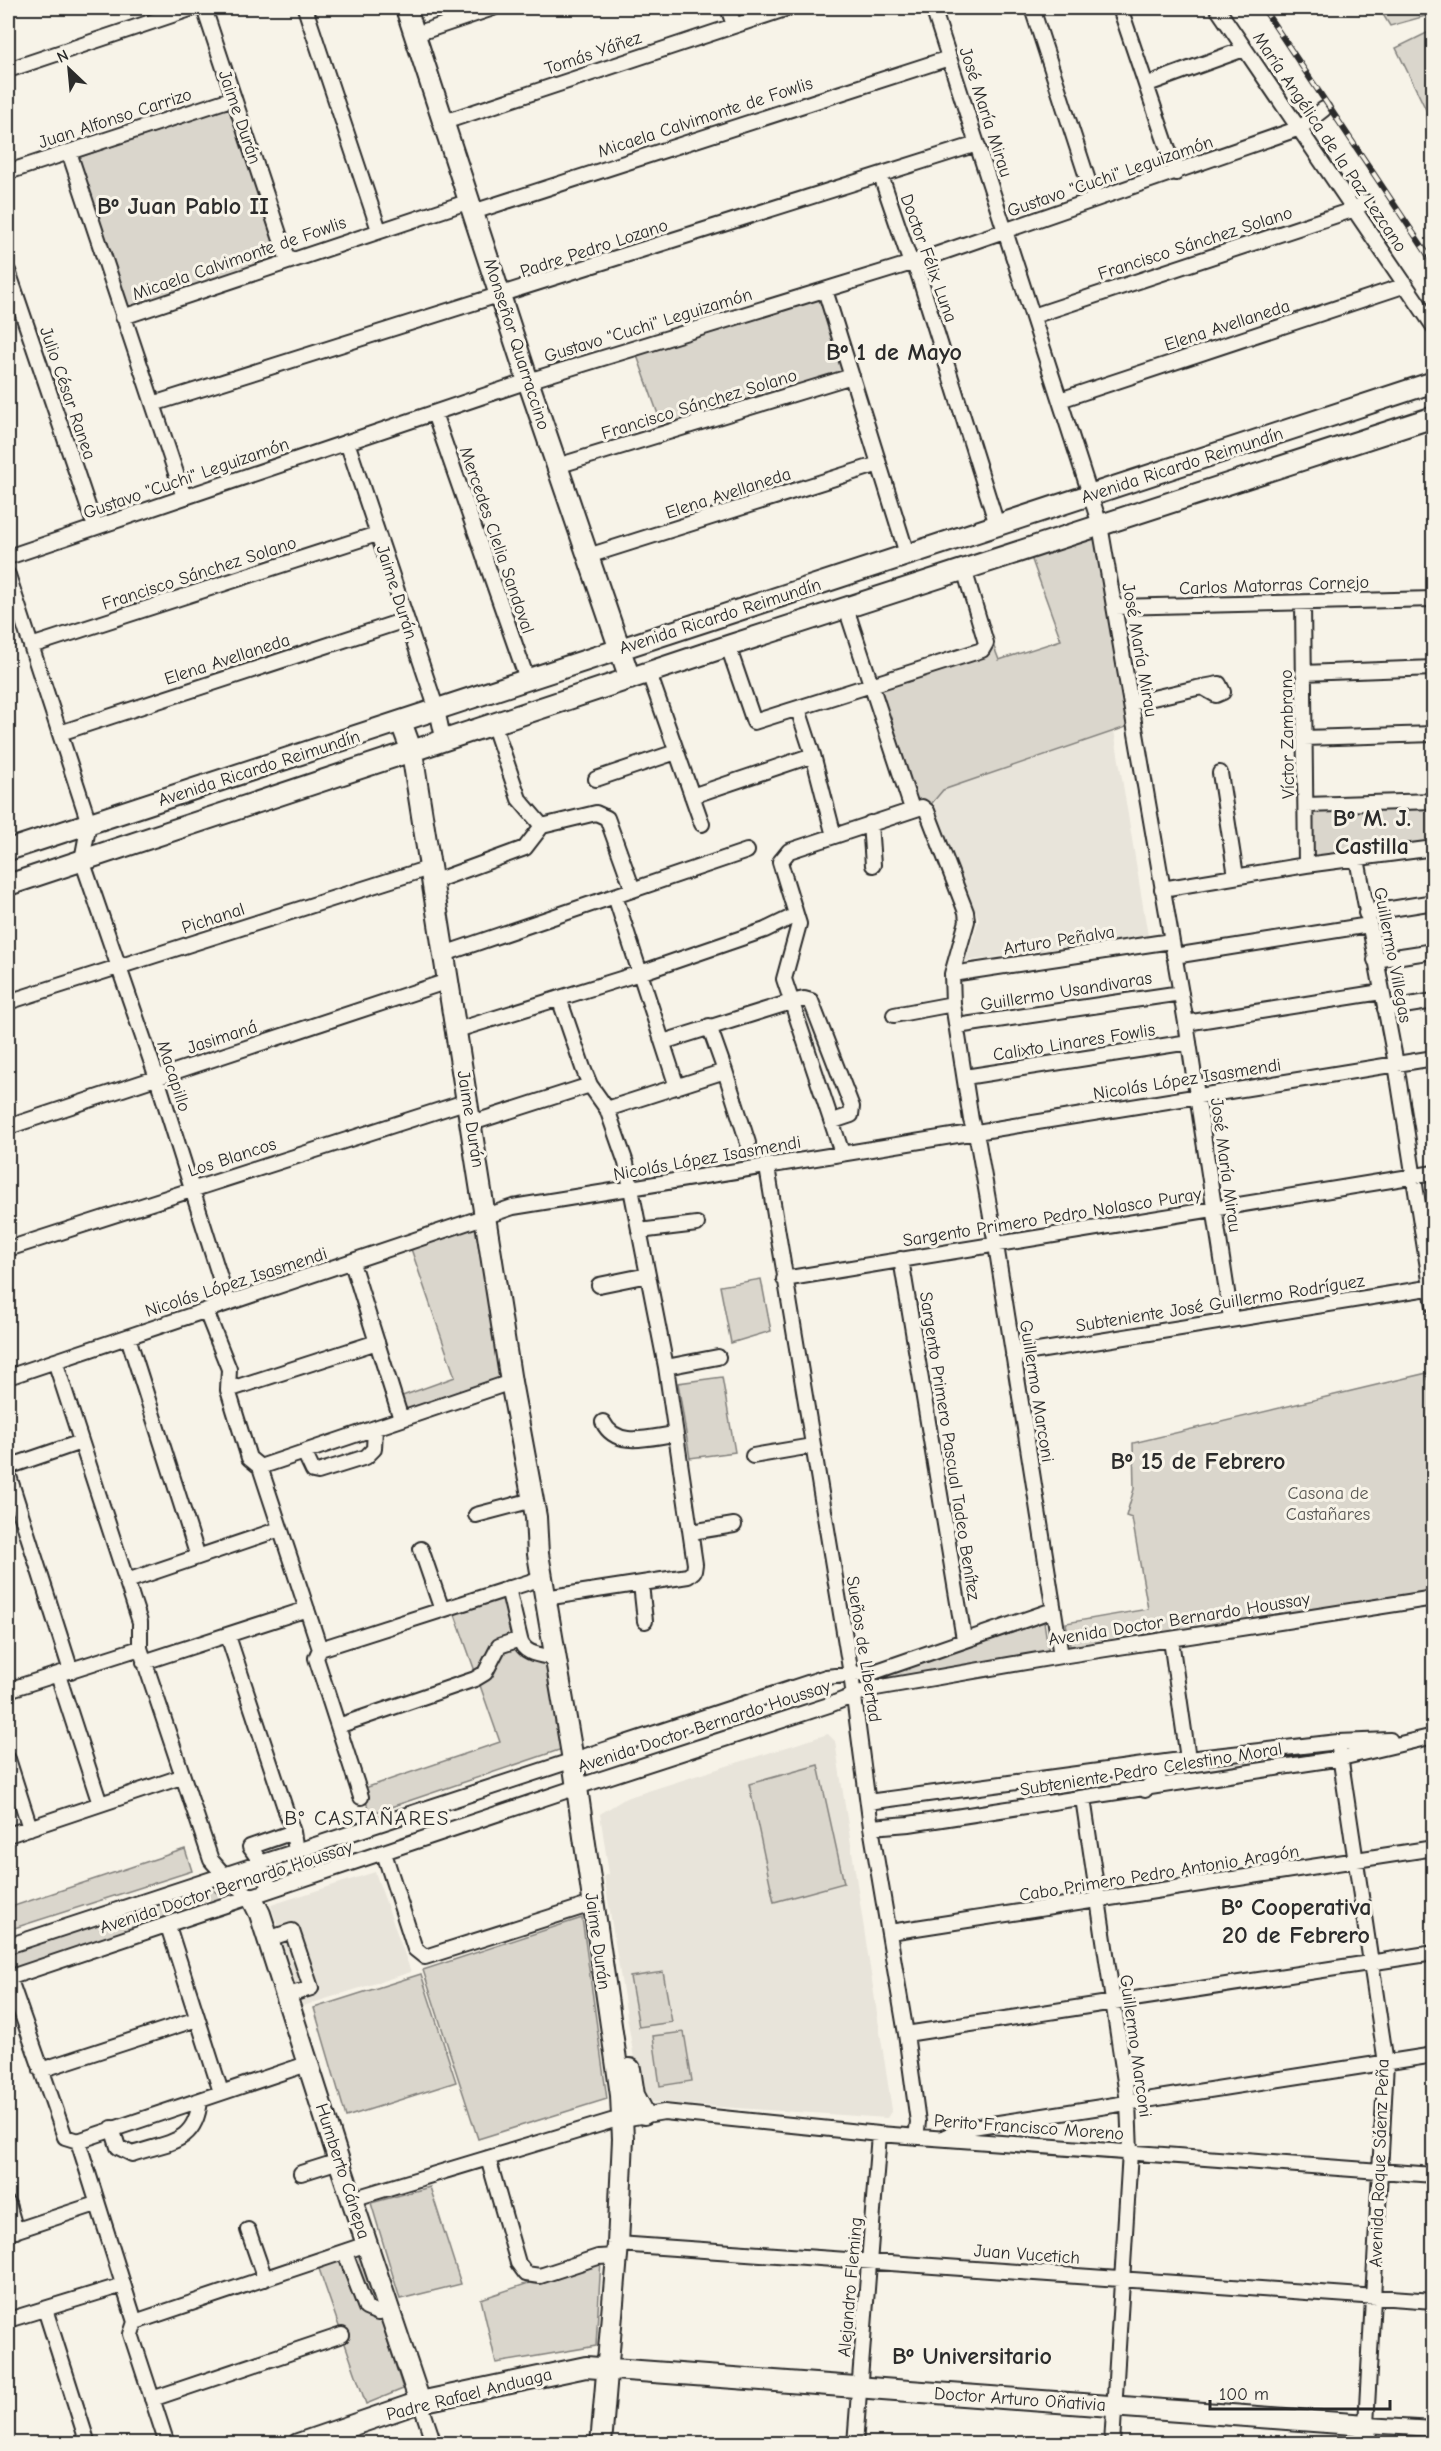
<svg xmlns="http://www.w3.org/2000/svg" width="1441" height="2451" font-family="'Comic Neue',sans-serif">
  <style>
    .built { fill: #e8e4da }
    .green { fill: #dad6cc; stroke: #82807c; stroke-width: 1.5 }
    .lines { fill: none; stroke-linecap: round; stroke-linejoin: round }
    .street-casing { stroke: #2b2b2b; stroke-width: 18 }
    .secondary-casing { stroke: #2b2b2b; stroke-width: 24 }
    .street { stroke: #f7f3e8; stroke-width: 14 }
    .secondary { stroke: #f7f3e8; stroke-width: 20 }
    .rail-casing { stroke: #2b2b2b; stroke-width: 6 }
    .rail { stroke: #f7f3e8; stroke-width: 4; stroke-dasharray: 11; stroke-linecap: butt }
    .labels { text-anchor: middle; stroke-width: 6; stroke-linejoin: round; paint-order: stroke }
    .street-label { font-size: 18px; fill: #2b2b2b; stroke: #f7f3e8 }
    .park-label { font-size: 18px; fill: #575653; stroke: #f7f3e8 }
    .quarter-label { font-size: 21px; letter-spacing: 1.5px; fill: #2b2b2b; stroke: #f7f3e8 }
    .district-label { font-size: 24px; font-weight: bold; fill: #2b2b2b; stroke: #f7f3e8 }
  </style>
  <rect width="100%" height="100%" fill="#f7f3e8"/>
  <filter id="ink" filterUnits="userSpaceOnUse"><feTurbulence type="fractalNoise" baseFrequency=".0167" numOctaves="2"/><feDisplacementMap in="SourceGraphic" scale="12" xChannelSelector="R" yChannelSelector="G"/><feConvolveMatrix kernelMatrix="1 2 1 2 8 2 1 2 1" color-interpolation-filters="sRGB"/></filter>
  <g filter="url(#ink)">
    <path class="built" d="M1114,730l34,206 -182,25 13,-42 -48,-110 12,-19z
      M828,1734l7,7 57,369 -5,8 -239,-16 -8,-7 -36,-219 5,-2 -9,-60 26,-16z
      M375,1872l36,100 -108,34 -32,-101z"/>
    <path class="green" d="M1379,8h54v6l-43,12z
      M1433,30v94l-37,-76z
      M230,107l50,150 -154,51 -49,-150z
      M825,290l27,86 -187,58 -31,-87z
      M1100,525l35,199 -192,66 -15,18 -16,1 -39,-125 121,-37 5,13 62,-20 -33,-91z
      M1433,801v46l-127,18v-60z
      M486,1217l25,161 -110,41 -7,-20 61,-22 -46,-134z
      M761,1279l10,52 -40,12 -11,-57z
      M1427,1373l7,38 -1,180 -277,44 -86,11 -4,-23 82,-14 -16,-91 -6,-2 8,-27 -1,-46z
      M722,1377l13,75 -45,6 -12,-75z
      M505,1589l15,50 35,19 10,90 -195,66 -8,-25 138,-47 -47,-133z
      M1044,1622l5,32 -162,27 2,-7z
      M818,1765l26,118 -70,19 -25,-118z
      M185,1849l7,22 -184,59v-22z
      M203,1882l26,21 -221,73v-29z
      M582,1918l25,181 -129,40 -55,-169z
      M663,1972l9,50 -33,5 -9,-50z
      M421,1974l35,108 -110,35 -32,-109z
      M684,2032l8,49 -32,5 -7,-50z
      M430,2187l31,97 -61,15 -29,-96z
      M360,2253l43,136 -37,15 -48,-138z
      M601,2259l-5,87 -100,17 -15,-64z"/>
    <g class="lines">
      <defs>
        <path id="street" d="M204,8l84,253
          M305,8l74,222
          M728,8l6,17
          M933,8l167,517 86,498 45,295
          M1032,8l62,191
          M1120,8l56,165
          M1217,8l217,319
          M416,34l77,-26
          M8,70l185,-62
          M1148,84l96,-35
          M444,122l344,-114
          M69,152l115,345
          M8,172l226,-74
          M881,176l27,79 10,18 79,252
          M473,212l476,-154
          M8,271l87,256
          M825,290l82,264
          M1033,316l322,-107 11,-7
          M123,317l347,-116
          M1060,400l346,-115
          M153,404l824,-260
          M434,413l93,266
          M347,442l90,268 7,32
          M557,466l295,-90
          M588,556l291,-92
          M8,557l520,-176 384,-118 388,-135 24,-19
          M8,575l81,248 -7,37 75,218 71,225
          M1303,603l3,262
          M1115,607l319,-8
          M846,608l66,201
          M31,646l346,-112
          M728,646l26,76 228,-72 4,-7 -22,-74
          M649,673l53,151
          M1303,673l131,-5
          M1131,703l66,-15 22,-4 4,8 -7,3 -14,-8
          M798,709l15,46
          M60,733l345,-113
          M1304,738l130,-4
          M1220,773l16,103
          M596,779l80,-27
          M692,796l121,-41 21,81
          M1306,805l128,-4
          M870,823l3,42
          M542,826l54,-13 11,5 26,72
          M1357,859l39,205 38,242
          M432,882l93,-34 17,-22 -23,-27 -25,-73
          M1162,889l144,-24 128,-17
          M615,896l62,191
          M1366,913l68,-11
          M444,954l303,-103
          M1174,956l195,-31
          M1375,960l59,-9
          M952,974l219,-33
          M8,1002l421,-134
          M1385,1009l49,-8
          M894,1015l59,-11
          M1186,1023l195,-31
          M957,1026l224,-33
          M457,1030l183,-57 125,-43 31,-15
          M663,1042l128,-40 13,-3 7,2 41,106 -1,8 -18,6
          M725,1071l23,72
          M965,1077l224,-35
          M607,1109l118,-38 -16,-45
          M472,1123l118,-38
          M8,1127l440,-146
          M842,1153l-58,-174 15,-55 -19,-62 9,-11 133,-44 5,4 39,101 1,9 -15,53 1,30 18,116 7,23 18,102 65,411
          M767,1167l84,507 20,153 35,207 12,88 -2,15
          M639,1231l58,-7
          M8,1249l460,-148
          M901,1259l63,380
          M352,1263l49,156
          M784,1279l650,-106
          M599,1285l49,-10
          M206,1311l23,58 -1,21 21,68 11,9 60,182
          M128,1337l70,220
          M1013,1355l421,-68
          M55,1361l85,261v26l71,212 13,15 28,23
          M666,1367l52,-10
          M8,1377l505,-170 921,-149
          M228,1390l149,-48
          M603,1422c13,27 47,15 72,12
          M304,1452l9,19 5,1 48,-15 8,-8 1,-21
          M753,1456l59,-10
          M8,1467l73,-25
          M260,1467l251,-85
          M8,1473l63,198
          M476,1515l57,-15
          M691,1532l43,-7
          M421,1549l21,61
          M127,1581l153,-52
          M641,1584l4,37
          M545,1598l143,-22 6,-5 1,-7 -29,-197 -40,-204 -19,-54 -17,-24 -7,-17 -24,-70
          M228,1636l65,196 3,19
          M520,1639c3,16 22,16 35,19
          M1171,1640l17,119
          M144,1662l163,-53
          M58,1675l42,129
          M8,1690l132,-42
          M338,1726l137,-47 10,-6 14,-27 21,-7 -12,-51
          M1338,1742l48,321 -20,362 68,4
          M8,1759l22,69
          M1145,1790l24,-28
          M361,1797l-45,-139 4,-9 222,-71
          M1083,1798l45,304 2,50 -18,292
          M868,1802l320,-43 150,-17 52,-2
          M871,1827l38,-3 432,-66 93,-22
          M8,1835l173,-58
          M384,1853l31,96 10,8 167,-53
          M270,1890l-8,-26 -12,-17 43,-15
          M168,1926l53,166
          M890,1932l544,-84
          M268,1939l24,-8 19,57 -25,8
          M8,1946l818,-269 48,-5 179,-62
          M9,1977l56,160 13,4 229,-77
          M8,1978l578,-194 246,-80 38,-15 191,-33 373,-58
          M906,2034l528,-81
          M41,2070l156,-51
          M112,2128l6,19 14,7c36,-12 64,-10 68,-54
          M945,2137l21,-9 468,-73
          M78,2141l57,181 -4,12 36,110
          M488,2158l30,105 8,11 14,2 58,-19 19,-1
          M301,2173l38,-12
          M352,2199l259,-78 53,-9 215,22 555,41
          M8,2204l8,27
          M248,2230l17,49
          M8,2233l88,-29
          M618,2244l816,57
          M345,2253l21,55 12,5 12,-2
          M45,2309l43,135
          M8,2320l115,-35
          M135,2322l232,-78
          M152,2399l190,-64
          M420,2402l14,42
          M855,2444l24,-310"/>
        <path id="secondary" d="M406,8l122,373 102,298
          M401,722l11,30 99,630 25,135 2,37 35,206 48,335 2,44 -5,105 -17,200
          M8,850l1426,-468
          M8,885l720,-239 706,-229
          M252,1898l8,16 79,247 81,241
          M630,2069l4,26 10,19
          M298,2444l122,-42 166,-35 780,58 -1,19"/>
      </defs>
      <use href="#street" class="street-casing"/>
      <use href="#secondary" class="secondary-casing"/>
      <use href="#street" class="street"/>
      <use href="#secondary" class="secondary"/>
      <defs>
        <path id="rail" d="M1263,8l171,256"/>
      </defs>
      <use href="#rail" class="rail-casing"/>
      <use href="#rail" class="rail"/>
    </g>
  </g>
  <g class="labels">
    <g class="street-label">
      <text transform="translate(593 53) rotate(-19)" y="6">Tomás Yáñez</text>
      <text transform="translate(986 112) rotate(72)" y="6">José María Mirau</text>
      <text transform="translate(240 117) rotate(71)" y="6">Jaime Durán</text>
      <text transform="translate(705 117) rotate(-18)" y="6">Micaela Calvimonte de Fowlis</text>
      <text transform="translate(115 118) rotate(-18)" y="6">Juan Alfonso Carrizo</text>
      <text transform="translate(1330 142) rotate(56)" y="6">María Angélica de la Paz Lezcano</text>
      <text transform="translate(1110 176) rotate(-19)" y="6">Gustavo "Cuchi" Leguizamón</text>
      <text transform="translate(1195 243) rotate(-18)" y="6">Francisco Sánchez Solano</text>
      <text transform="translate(594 248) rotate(-18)" y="6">Padre Pedro Lozano</text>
      <text transform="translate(239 258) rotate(-19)" y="6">Micaela Calvimonte de Fowlis</text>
      <text transform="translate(929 258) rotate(70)" y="6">Doctor Félix Luna</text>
      <text transform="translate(648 325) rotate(-17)" y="6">Gustavo "Cuchi" Leguizamón</text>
      <text transform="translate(1227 325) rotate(-18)" y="6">Elena Avellaneda</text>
      <text transform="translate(517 344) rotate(72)" y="6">Monseñor Quarraccino</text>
      <text transform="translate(68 393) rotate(71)" y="6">Julio César Ranea</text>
      <text transform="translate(699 404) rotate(-17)" y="6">Francisco Sánchez Solano</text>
      <text transform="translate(1182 465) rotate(-18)" y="6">Avenida Ricardo Reimundín</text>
      <text transform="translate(186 478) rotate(-19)" y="6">Gustavo "Cuchi" Leguizamón</text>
      <text transform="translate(728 493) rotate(-18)" y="6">Elena Avellaneda</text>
      <text transform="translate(497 540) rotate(71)" y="6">Mercedes Clelia Sandoval</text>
      <text transform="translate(199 573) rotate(-18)" y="6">Francisco Sánchez Solano</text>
      <text transform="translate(1274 585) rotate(-2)" y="6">Carlos Matorras Cornejo</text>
      <text transform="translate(397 592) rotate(72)" y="6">Jaime Durán</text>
      <text transform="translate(720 616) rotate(-18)" y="6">Avenida Ricardo Reimundín</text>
      <text transform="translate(1140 650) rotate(80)" y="6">José María Mirau</text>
      <text transform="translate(227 659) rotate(-18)" y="6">Elena Avellaneda</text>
      <text transform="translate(1287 734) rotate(-91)" y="6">Víctor Zambrano</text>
      <text transform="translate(259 768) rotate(-18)" y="6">Avenida Ricardo Reimundín</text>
      <text transform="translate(213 918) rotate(-18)" y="6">Pichanal</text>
      <text transform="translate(1059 940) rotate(-9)" y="6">Arturo Peñalva</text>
      <text transform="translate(1393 955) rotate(79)" y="6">Guillermo Villegas</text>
      <text transform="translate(1066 991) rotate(-9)" y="6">Guillermo Usandivaras</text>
      <text transform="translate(222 1037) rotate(-18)" y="6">Jasimaná</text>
      <text transform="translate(1074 1042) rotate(-9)" y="6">Calixto Linares Fowlis</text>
      <text transform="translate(174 1076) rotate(72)" y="6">Macapillo</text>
      <text transform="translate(1187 1079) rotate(-9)" y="6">Nicolás López Isasmendi</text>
      <text transform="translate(471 1119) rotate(81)" y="6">Jaime Durán</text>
      <text transform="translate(232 1157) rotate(-18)" y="6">Los Blancos</text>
      <text transform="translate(707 1158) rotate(-10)" y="6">Nicolás López Isasmendi</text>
      <text transform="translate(1226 1165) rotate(82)" y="6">José María Mirau</text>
      <text transform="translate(1052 1217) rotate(-9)" y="6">Sargento Primero Pedro Nolasco Puray</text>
      <text transform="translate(236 1282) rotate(-18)" y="6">Nicolás López Isasmendi</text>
      <text transform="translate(1220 1303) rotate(-9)" y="6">Subteniente José Guillermo Rodríguez</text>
      <text transform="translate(1037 1391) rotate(81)" y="6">Guillermo Marconi</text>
      <text transform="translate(950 1446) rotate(81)" y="6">Sargento Primero Pascual Tadeo Benítez</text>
      <text transform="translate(1179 1619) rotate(-9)" y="6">Avenida Doctor Bernardo Houssay</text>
      <text transform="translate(864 1649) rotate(81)" y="6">Sueños de Libertad</text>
      <text transform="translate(704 1726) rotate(-18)" y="6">Avenida Doctor Bernardo Houssay</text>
      <text transform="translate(1151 1769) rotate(-9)" y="6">Subteniente Pedro Celestino Moral</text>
      <text transform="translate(1159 1873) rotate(-9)" y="6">Cabo Primero Pedro Antonio Aragón</text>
      <text transform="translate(226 1887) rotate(-18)" y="6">Avenida Doctor Bernardo Houssay</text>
      <text transform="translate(598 1941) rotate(82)" y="6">Jaime Durán</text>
      <text transform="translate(1136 2046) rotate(82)" y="6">Guillermo Marconi</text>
      <text transform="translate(1029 2127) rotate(4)" y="6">Perito Francisco Moreno</text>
      <text transform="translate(1379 2163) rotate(-88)" y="6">Avenida Roque Sáenz Peña</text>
      <text transform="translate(343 2171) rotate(72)" y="6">Humberto Cánepa</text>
      <text transform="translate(1027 2254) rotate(4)" y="6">Juan Vucetich</text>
      <text transform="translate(850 2287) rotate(-85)" y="6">Alejandro Fleming</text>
      <text transform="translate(469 2394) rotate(-14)" y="6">Padre Rafael Anduaga</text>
      <text transform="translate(1020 2399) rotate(4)" y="6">Doctor Arturo Oñativia</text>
    </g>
    <g class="park-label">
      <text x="1328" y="1499">Casona de<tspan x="1328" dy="21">Castañares</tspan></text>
    </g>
    <g class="quarter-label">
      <text x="367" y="1825">B° CASTAÑARES</text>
    </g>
    <g class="district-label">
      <text x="183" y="214">Bº Juan Pablo II</text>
      <text x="894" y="360">Bº 1 de Mayo</text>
      <text x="1372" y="826">Bº M. J.<tspan x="1372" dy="28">Castilla</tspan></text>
      <text x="1198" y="1469">Bº 15 de Febrero</text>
      <text x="1296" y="1915">Bº Cooperativa<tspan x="1296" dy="28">20 de Febrero</tspan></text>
      <text x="972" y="2364">Bº Universitario</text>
    </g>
  </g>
  <rect width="1441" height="2451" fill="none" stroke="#f7f3e8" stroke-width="30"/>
  <rect x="15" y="15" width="1411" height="2421" fill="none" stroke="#2b2b2b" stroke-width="2" filter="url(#ink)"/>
  <g transform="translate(69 69) rotate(334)" stroke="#f7f3e8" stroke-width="4.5" paint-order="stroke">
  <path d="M0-4.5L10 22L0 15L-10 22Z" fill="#2b2b2b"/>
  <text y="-9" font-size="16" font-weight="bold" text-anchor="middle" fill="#2b2b2b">N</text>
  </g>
  <path d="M1210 2400v9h180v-9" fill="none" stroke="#2b2b2b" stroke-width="3"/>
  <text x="1219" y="2400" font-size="18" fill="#2b2b2b" stroke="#f7f3e8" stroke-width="4.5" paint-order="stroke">100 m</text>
</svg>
